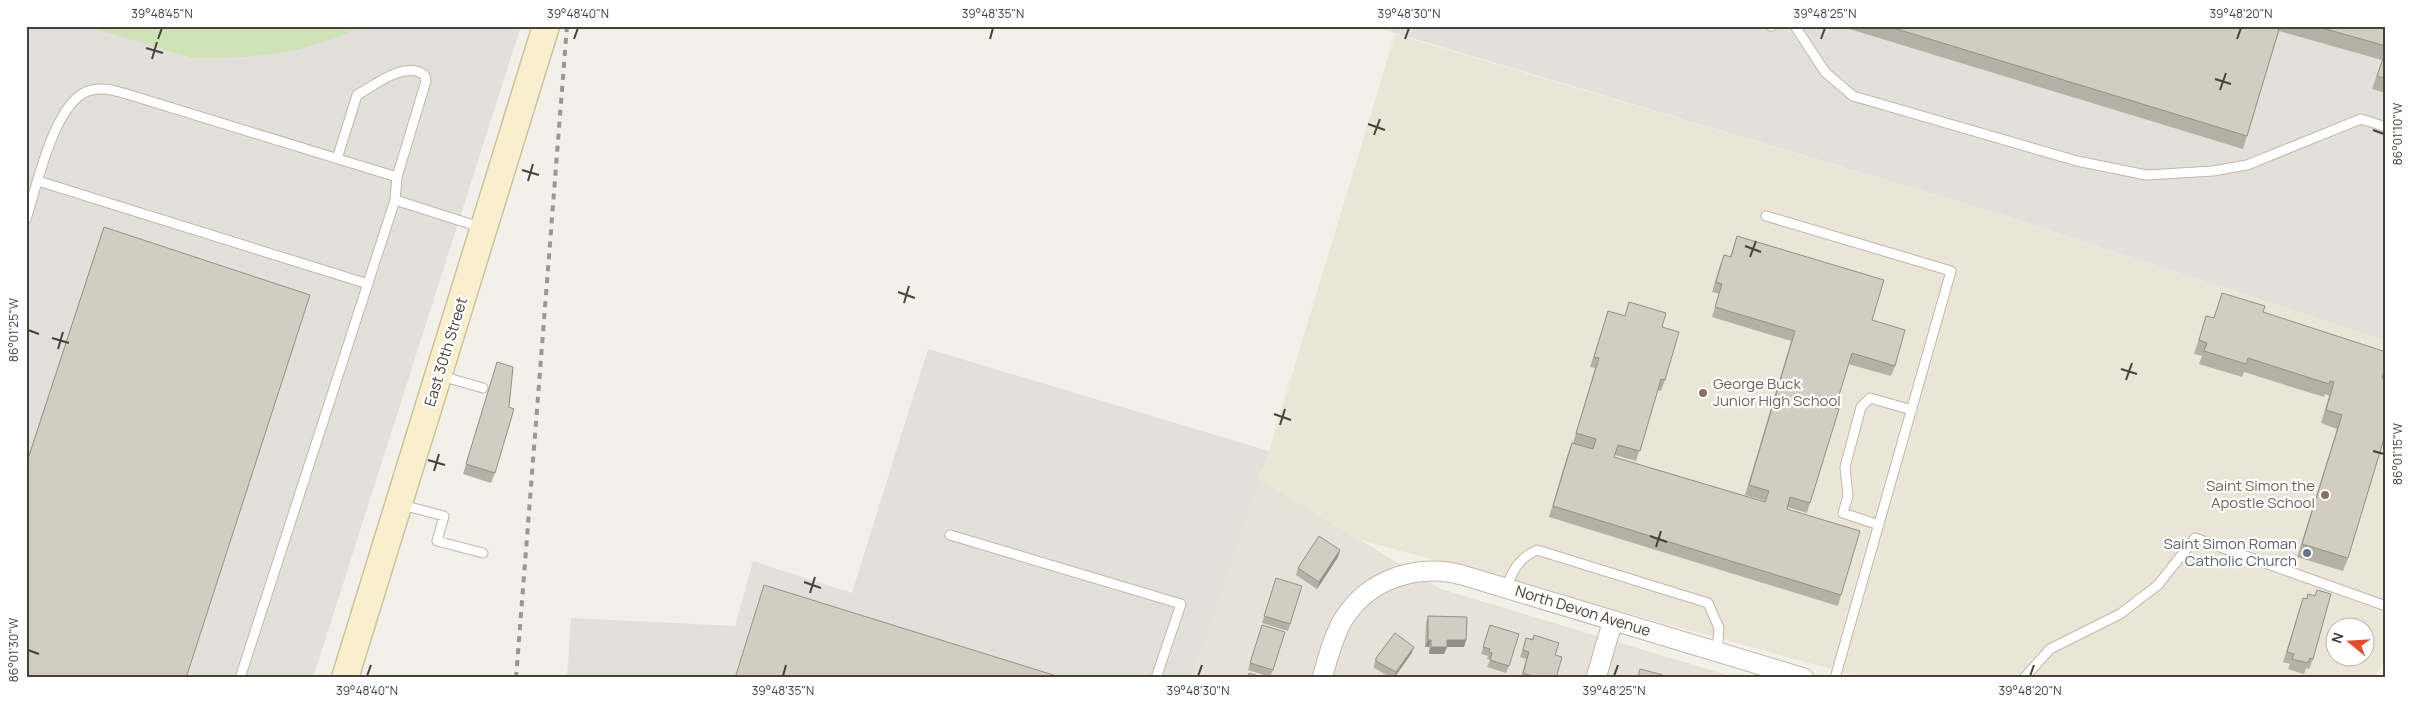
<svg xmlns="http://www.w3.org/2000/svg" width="2412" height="704" font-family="Manrope,sans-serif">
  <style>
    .residential { fill: #e6e2d9 }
    .industrial { fill: #e3e0db }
    .education { fill: #eae5d6; fill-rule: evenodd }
    .green { fill: #cfe2b8 }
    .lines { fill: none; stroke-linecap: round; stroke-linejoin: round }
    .lane-casing { stroke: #beb8ae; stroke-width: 11 }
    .street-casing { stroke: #beb8ae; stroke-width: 21 }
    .secondary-casing { stroke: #cdc29f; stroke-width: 29 }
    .lane { stroke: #fff; stroke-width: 9 }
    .street { stroke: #fff; stroke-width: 19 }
    .secondary { stroke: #f9efcf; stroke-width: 26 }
    .rail { stroke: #989898; stroke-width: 4; stroke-dasharray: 6 6; stroke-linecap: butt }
    .wall { fill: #b5afa6 }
    .shaded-wall { fill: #948f87 }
    .building { fill: #d3ccc1; stroke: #948f87 }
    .ticks { fill: none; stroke: #464139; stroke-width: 2 }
    .education-dot { fill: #8d6e63; stroke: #fff; stroke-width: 2 }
    .worship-dot { fill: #6b7280; stroke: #fff; stroke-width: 2 }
    .labels { text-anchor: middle; stroke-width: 4.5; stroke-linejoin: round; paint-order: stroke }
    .street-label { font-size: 15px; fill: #464139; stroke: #fff }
    .education-label { font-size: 15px; fill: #785e54; stroke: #fff; text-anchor: start }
    .worship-label { font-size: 15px; fill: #5b616d; stroke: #fff; text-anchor: end }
    .neatline { fill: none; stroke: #464139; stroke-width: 2 }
    .ticks-label { font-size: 12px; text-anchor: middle; fill: #464139 }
  </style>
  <rect width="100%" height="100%" fill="#f3f0ea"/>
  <path class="residential" d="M1258,478l183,111 296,89h-546z"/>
  <path class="industrial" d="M26,26h495l-208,652h-287z
    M1372,26h1014v315l-383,-126z
    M928,349l341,102 -78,227h-624l4,-60 164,8 18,-65 99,32z"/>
  <path class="education" d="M1395,34l608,181 383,126v316l-7,13 -6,8h-509l-503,-138 -103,-62 11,-27zM2334,626h30v30h-30z"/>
  <path class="green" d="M85,26h277l-25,12 -44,13 -47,6 -53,1z"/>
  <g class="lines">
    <defs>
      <path id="lane" d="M1771,26h1
        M1795,26l30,46 28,24 224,65 69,14 67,-4 34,-6 114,-46 25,8
        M337,159l20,-64c18,-10 50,-36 68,-19l1,5 -29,96
        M38,181l330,103
        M1766,216l185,55 -116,407
        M26,219c11,-33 28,-116 62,-128 14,-5 28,0 42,4l267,82 -2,23 88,28
        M441,376l42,12
        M402,505l42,11 -7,25 46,12
        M1879,525l-36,-12 5,-17 -3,-29 16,-60 9,-9 42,12
        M950,535l231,69 -25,74
        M1506,588c7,-18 13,-30 31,-38l171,53 11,25 -2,23
        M240,678l155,-478
        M2024,678l26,-29 70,-35 38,-29 37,-47 191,68"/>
      <path id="street" d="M1322,678c6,-20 11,-41 21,-58 25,-41 74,-57 119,-45l342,103
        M1596,678l17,-58"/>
      <path id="secondary" d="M345,678l201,-652"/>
    </defs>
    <use href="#lane" class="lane-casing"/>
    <use href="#street" class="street-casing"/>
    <use href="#secondary" class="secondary-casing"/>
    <use href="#lane" class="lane"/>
    <use href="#street" class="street"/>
    <use href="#secondary" class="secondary"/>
    <path class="rail" d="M516,678l51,-652"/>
  </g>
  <path class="wall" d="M1847,26h539v67l-14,-4 10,-29 -103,-29 -32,105 -4,13 -397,-121z
    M104,227l-78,451v-214z
    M1737,236l135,84 23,46 -4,10 -43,-12 -13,44 -25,95 -3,10 -20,-6v2l54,86 -3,11 -289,-89 19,-64 4,-10h1l22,-75 -5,-1 18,-56 17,5 4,-14 33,25 3,53 -4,11 -3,-1 -22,71 -21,-6 -1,2 151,45v-1l-20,-6 46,-154 -79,-24 7,-23 -7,-2 8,-27 4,-10 6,2z
    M2222,293l41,19 119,66 4,1v58h-2l-36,121 -5,13 -46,-14 40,-128 -16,-6 8,-27 -4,-2 -1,3 -80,-25 -2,5 -43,-13 3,-8 -8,-2 8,-25 4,-13 8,2z
    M497,362l-2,111 -4,10 -28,-9z
    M1340,550l-2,7 -21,32 -21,-14 2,-7z
    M1276,578l14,46 -2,7 -26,-8z
    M2317,590l-4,69 -4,10 -3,-1 -2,6 -16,-5 2,-5 -7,-2 20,-64 3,1 2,-5 7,2z
    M1428,616l38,24 -2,7h-17l-3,7h-15v-7h-4l1,-24z
    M1262,625l11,45 -3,7 -22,-7z
    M1488,632l21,34 -3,7 -19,-6 3,-7 -3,-1 1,-3 -7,-2z
    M1534,635l21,20 1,23h-35l5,-19 -6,-2 4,-12 2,-7 6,1z
    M1414,647l-3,7 -17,24h-2l-18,-10v-3l2,-7z"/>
  <path class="shaded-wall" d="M1340,550l-2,7 -21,32 2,-7z
    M1428,640h3l-2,7h-4z
    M1447,640h19l-2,7h-19z
    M1414,647l-3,7 -17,24 2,-6z
    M1431,647h16l-3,7h-15z"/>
  <path class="building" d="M1887,26h393l-33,110z
    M2315,26h71v20z
    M2386,50v29l-9,-3z
    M104,227l206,68 -124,383h-160v-213z
    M1737,236l147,44 -12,40 33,10 -10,36 -43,-13 -17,55 4,1 -29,94 -20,-6 -3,12 73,22 -19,64 -288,-89 19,-63 21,6 3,-10 -20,-6 23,-75 -5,-1 14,-46 17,5 4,-14 37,11 -4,14 17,5 -14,48 -4,-1 -21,72 -22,-6 -4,12 151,45 4,-11 -20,-6 46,-154 -80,-24 7,-23 -6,-2 8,-27 7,2z
    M2222,293l43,13 -2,6 123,40v13l-4,13 4,1v53l-38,126 -46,-14 40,-129 -16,-5 8,-28 -4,-1 -1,3 -81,-26 -2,6 -42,-13 3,-8 -8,-3 7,-24 8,2z
    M497,362l16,5 -4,40 5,2 -19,64 -29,-9z
    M1319,536l21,14 -21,32 -21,-14z
    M1276,578l26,8 -12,38 -26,-8z
    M764,585l299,93h-328z
    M2317,590l14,4 -18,65 -3,-1 -2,5 -16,-4 2,-5 -7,-2 16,-54 4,1 1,-5 7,2z
    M1428,616l39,1 -1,23h-19v7h-16v-7h-3z
    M1262,625l23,7 -12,38 -23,-7z
    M1490,625l29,9 -10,32 -19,-6 2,-7 -3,-1 1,-3 -7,-2z
    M1395,633l19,14 -18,25 -20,-11v-3z
    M1534,635l25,8 -4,12 7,2 -6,21h-17l-16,-5 6,-21 -6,-2 3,-12 7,2z
    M1640,669l23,6 -1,3h-24z
    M1249,673l15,5h-16z"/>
  <path class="ticks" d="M158,39l4,-11M574,39l4,-11M990,39l3,-11M1405,39l4,-11M1821,39l4,-11M2237,39l4,-11M146,48l17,5M152,59l5,-17M2215,79l16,5M2220,90l6,-17M1368,124l17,6M2373,130l11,4M1374,135l6,-16M522,170l17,5M528,181l5,-17M1745,246l16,6M1750,257l6,-16M898,292l17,6M904,303l5,-17M28,330l11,4M52,338l17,5M58,349l5,-17M2121,369l16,5M2126,380l6,-17M1274,414l17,6M1280,425l5,-16M2373,451l11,3M428,460l17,5M434,471l5,-17M1650,536l17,6M1656,547l5,-16M804,582l17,6M810,593l5,-16M28,650l11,4M367,676l4,-11M783,676l3,-11M1198,676l4,-11M1614,676l4,-11M2030,676l4,-11"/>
  <g class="education-dot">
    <circle cx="1703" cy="393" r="5"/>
    <circle cx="2325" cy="495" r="5"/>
  </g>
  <circle class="worship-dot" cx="2307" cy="553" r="5"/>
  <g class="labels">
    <g class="street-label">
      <text transform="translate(446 352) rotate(-73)" y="5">East 30th Street</text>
      <text transform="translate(1583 611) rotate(17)" y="5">North Devon Avenue</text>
    </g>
    <g class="education-label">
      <text x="1713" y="389">George Buck<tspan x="1713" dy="17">Junior High School</tspan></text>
      <text x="2315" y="491" text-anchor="end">Saint Simon the<tspan x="2315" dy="17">Apostle School</tspan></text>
    </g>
    <g class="worship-label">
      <text x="2297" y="549">Saint Simon Roman<tspan x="2297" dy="17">Catholic Church</tspan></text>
    </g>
  </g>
  <rect width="2412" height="704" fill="none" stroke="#ffffff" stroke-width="55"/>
  <g transform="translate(2350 642) rotate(288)"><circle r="24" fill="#ffffff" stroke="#b5b3b0"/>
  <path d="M0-4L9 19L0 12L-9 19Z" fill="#e14e33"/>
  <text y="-8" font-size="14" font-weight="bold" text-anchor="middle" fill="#464139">N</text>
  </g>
  <rect x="28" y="28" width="2356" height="648" class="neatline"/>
  <g class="ticks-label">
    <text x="162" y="18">39°48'45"N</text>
    <text x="578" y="18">39°48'40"N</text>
    <text x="993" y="18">39°48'35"N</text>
    <text x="1409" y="18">39°48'30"N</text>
    <text x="1825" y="18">39°48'25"N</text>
    <text x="2241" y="18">39°48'20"N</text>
    <text transform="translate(2398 134) rotate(-90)" y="4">86°01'10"W</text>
    <text transform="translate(14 330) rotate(-90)" y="4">86°01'25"W</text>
    <text transform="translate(2398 454) rotate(-90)" y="4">86°01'15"W</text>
    <text transform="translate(14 650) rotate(-90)" y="4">86°01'30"W</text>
    <text x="367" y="695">39°48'40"N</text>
    <text x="783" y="695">39°48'35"N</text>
    <text x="1198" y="695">39°48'30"N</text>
    <text x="1614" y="695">39°48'25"N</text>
    <text x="2030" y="695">39°48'20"N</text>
  </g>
</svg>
